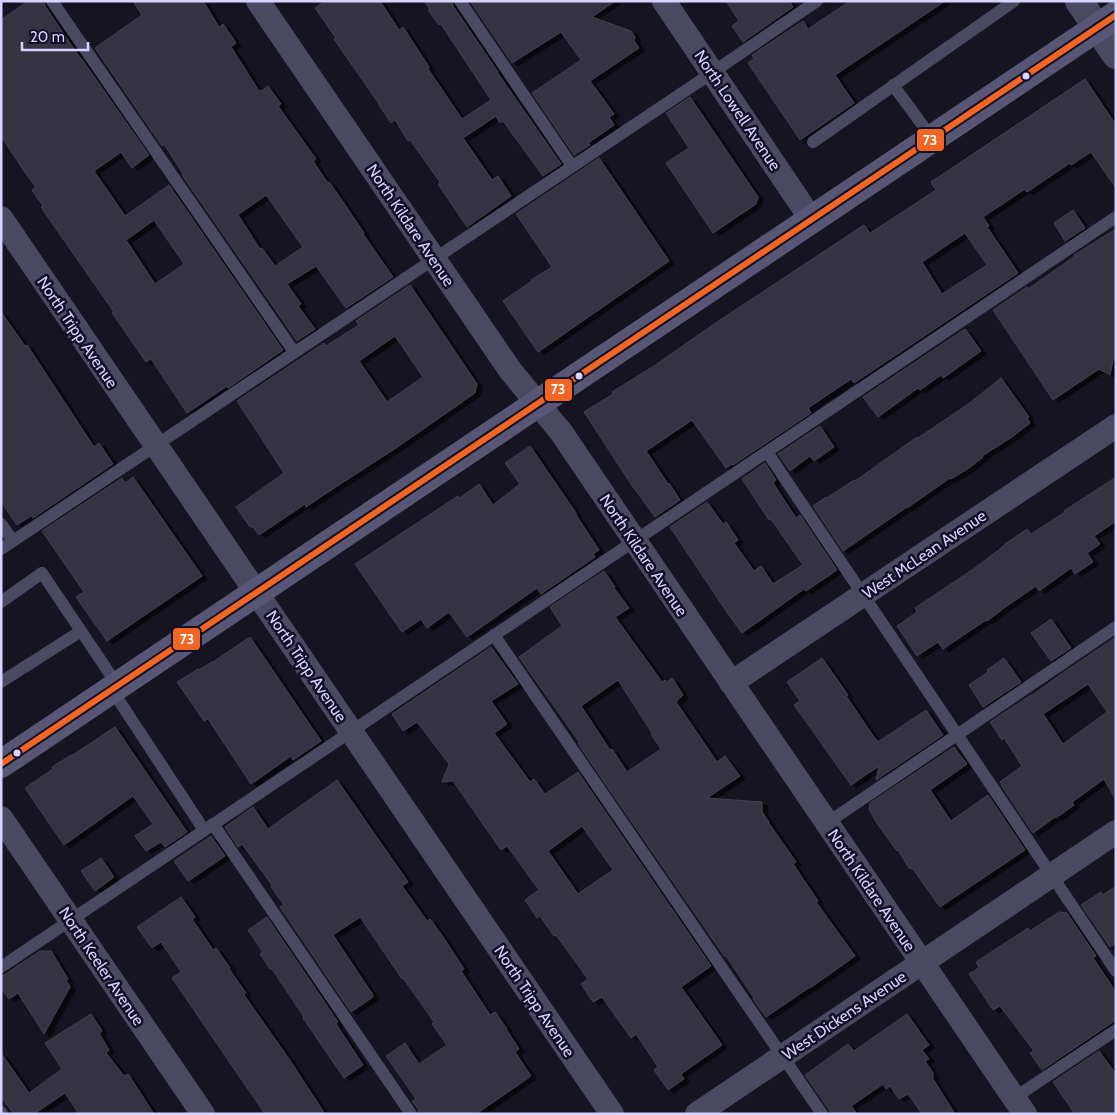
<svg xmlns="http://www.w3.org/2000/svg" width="1117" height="1115" font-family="Cabin,sans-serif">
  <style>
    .building { fill: #343243; stroke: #433f54; fill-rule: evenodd; filter: url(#shadow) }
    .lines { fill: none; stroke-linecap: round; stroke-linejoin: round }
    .service { stroke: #4a4962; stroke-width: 12 }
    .minor { stroke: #4a4962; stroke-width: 24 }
    .tertiary { stroke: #4a4962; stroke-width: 28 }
    .secondary { stroke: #575674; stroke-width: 28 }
    .bus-1-casing { stroke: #130f26; stroke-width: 10 }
    .bus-1 { stroke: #f26522; stroke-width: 6 }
    .bus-dot { fill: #d9d4ff; stroke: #130f26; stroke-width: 2 }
    .labels { text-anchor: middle; stroke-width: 5; stroke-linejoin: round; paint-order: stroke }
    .street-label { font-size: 16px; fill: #d9d4ff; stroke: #130f26 }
    .line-badge { stroke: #130f26; stroke-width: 2 }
    .badge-label { font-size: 14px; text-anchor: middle; font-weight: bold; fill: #fff }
  </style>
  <defs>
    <filter id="shadow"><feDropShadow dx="5.5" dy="3" stdDeviation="0" flood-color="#0009"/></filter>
  </defs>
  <rect width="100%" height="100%" fill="#161421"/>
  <path class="building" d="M28,1h16l1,5 35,52h1l68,97 -17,13 -11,-16 -27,19 31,45 44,-31 114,165 -55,38 -1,-2 -40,27 -36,-54 -5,3 -34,-49 2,-1 -60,-86 -13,-19 2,-1 -11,-16 4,-3 -10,-13 -25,-38v-116zM154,220l30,44 -29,20 -29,-44z
    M133,1h70l16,26 4,-3 13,19 -5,4 28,44h2l7,-5 13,18 -3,2 38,53 -3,2 14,21 3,1 9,13 25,37 -1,1 30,43 -47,31 -30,-42 -29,18 14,20 -3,2 17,23 -18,12 -115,-166 1,-1 -19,-30 -2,2 -67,-98 47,-33zM266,195l37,52 -28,19 -13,-18 -2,1 -22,-34z
    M325,1h55l19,29 4,-3 26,40 -1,2 34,50 29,-19 -50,-76 -2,1 -11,-15 2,-1 -6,-8h28l1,5 45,66h-1l64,92 -18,12 -40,-55 -3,2 -4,-7 -33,22 29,42 6,-4 13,20 -44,31 -29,-43 2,-2 -30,-42 -2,1 -13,-21 -4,3 -12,-18v-1l-45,-65 2,-1 -21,-30z
    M470,1h145l-23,16 39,14 4,6 -1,4 5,7 -49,33 24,33 -5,3 5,8 -26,18 2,2 -16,10 -42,-62 49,-33 -20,-28 -49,31z
    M726,1h63l4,6 -50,35 -11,-16 7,-5z
    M850,1h95l-110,74 19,28 -54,37 -52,-77 6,-4 -2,-4 51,-34 5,8z
    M1085,79l31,46v63l-25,-36 -20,13 -1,-2 -43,29 -2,-3 -42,28 6,9 -2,1 31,46 -164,110 -3,-4 -43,29 3,5 -78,52 -1,-1 -6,4 -34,-48 -46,31 22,33 1,-1 11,17 -25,17 -24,-33 -47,-72 29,-18 -1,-2 42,-26 63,-44 147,-97 6,8 34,-22 32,-21 -5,-8zM965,233l22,32 -45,29 -20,-32z
    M690,97l68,100 -2,7 -43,29 -47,-70 23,-15 -23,-35z
    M599,158l70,103 -131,91 -35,-51 29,-20 -1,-1 21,-13 -36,-53z
    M1073,210l12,18 -20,13 -11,-18z
    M1116,229v129l-3,2 -3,15 -11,-6 -46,31 -60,-90 34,-23 1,2 47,-33 -1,-1z
    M410,285l67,99 -2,9 -79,55 -68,44 -22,15 -1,-3 -46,31 -6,-8h-3l-14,-20 48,-34 -47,-72 87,-58 2,3 33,-21 -3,-4zM395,336l28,41 -36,25 -28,-41z
    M1,312l24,34 2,-1 67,102 5,-4 14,21 -80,54 -2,-2 -14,9 -16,-23z
    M965,329l16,22 -38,27 -2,-3 -21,15 -2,-2 -40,29 -15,-20z
    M1001,378l28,39 -2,1 3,5 -18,14 -30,19 1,1 -14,11 -18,11 -1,-1 -43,30v-1l-64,44 -30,-45 13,-9 1,1 27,-18 1,1 62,-44 1,1 49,-33z
    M820,426l14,21 -20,14 -4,-5 -20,15 -12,-17z
    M530,446l46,67v2l23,35 -6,4 2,3 -54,37 -4,-6 -70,49 -18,-25 -22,16 -6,-9 -19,13 -47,-68 103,-68 2,2 19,-14 14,21 27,-21 -15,-21z
    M765,463l11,17 -3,3 23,35 4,-3 37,55 -31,21 -2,-2 -62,44 -16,-22 -56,-84 37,-25 16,22 3,-2 12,18 -4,3 20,28 7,-5 12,18 30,-19 -32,-46 -2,1 -27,-41z
    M133,477l69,99 -95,65 -31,-44 8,-5 -42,-61 80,-53 3,5z
    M1116,477v44l-22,15 6,8 -13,9 6,9 -18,12 -4,-6 -32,23 -3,-5 -32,22 -17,13 -1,-1 -43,29 -5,-7 -21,14 -20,-30 20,-14 -2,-4 60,-40 30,-23v-1l22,-15 4,5 34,-22 -1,-1z
    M604,571l11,16 -1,1 15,20 -14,9 47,65 3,-2 2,2 5,-4 11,17 -7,7 41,60 8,-6 15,20 -33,22 55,4v10l7,10h-1l28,40 -3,2 25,37 -2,1 39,54 -45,32v-1l-44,30 -13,-18 1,-1 -28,-42 -1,1 -134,-194 -13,-20h2l-61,-86 43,-31 -12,-19zM618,680l34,53 -1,1 10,15 -34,23 -15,-23 -2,1 -29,-44z
    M1051,619l20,29 -20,13 -20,-28z
    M250,637l71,104 -28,19 -2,-4 -40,28 -43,-65 -4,2 -27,-39 21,-13 1,1 13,-8h1z
    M1116,637v163l-12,-21 -32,23 2,3 -18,13 -1,-1 -22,16 -32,-48 1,-1 -2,-2 22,-16 -18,-28 -2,2 -12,-18 41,-27v1l29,-21zM1088,684l19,28 -44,32 -20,-30z
    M491,647l27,37 -27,17 16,23 -13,9 36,49 4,-3 11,15 33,-22 133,194 -30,21 41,58 -41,29 3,5 -16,11 -14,-20 4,-3 -22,-33 -5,4 -29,-41 -9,5 -12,-18 7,-5 -32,-44 -2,1 -14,-20 -3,2 -12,-18 14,-10 -32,-44 -6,4 -48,-69 -11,1 7,-18 -32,-42 -14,9 -11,-17zM582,826l31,44 -35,24 -30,-43z
    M822,658l26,37 -2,1 30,44h1l1,2 48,-32 17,25 -67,45 3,-14 -28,19 -57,-80 6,-4 -13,-19z
    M1004,658l17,24 -38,25 -14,-22 19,-13 -1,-2z
    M115,727l72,105 -22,15 -4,-5 -15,9 -11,-15 18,-12 -20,-28 -69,49 -39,-57 28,-19 -1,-2 21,-13v1z
    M954,747l13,17 -37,26 21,31 37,-26 37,55 -85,57 -27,-38 -4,-1 -11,-18 -1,1 -21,-29 -7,-13 1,-6z
    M337,780l71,102 -6,4 25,35 3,-2 11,15 23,35 -3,2 29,44 5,-3 12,17h-1l13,20 -4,3 16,24 -55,38h-57l-1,-5 -6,-8 4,-2 -30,-43 19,-13 14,21 28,-19 -15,-21 2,-2 -31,-44 -1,1 -42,-62 -27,18 40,60v2l-22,15 -71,-105 4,-2 -13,-18 1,-2 -30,-41 -4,3 -13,-20 28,-20 15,22z
    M211,836l14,20 -37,25 -14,-20z
    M101,858l13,19 -19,14 -14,-20z
    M1116,886v57l-6,4 -29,-42 20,-13 2,3z
    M181,897l14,20 -3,2 21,31 3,-2 14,20 -1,1 17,24 -2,2 45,64 36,55h-60l-93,-136 9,-6 -20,-30 -9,6 -15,-21z
    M1059,912l8,1 29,43 -3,2 23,34v28l-74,50 -12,-17 4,-2 -34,-45 -7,4 -24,-36 10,-6 -3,-6 52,-34 2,3z
    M267,917l71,105 -2,1 2,4 25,38 -19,13 -41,-60 1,-1 -32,-48h-2l-10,-15 3,-2 -15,-22z
    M40,951h11l17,28 -2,1 4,7 -26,47 -26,-41 -9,6 -8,-11v-11z
    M91,1014l11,17 -3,2 10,17 -3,3 18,23 4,-2 26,40h-75l-14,-21 -31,21h-20l-13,-17v-44l28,40 33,-24 -17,-26z
    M907,1014l22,31 -7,5 7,9 -4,2 8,12v6l22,35h-33l-14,-20 -9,5 -9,-13 -4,3 -3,-5 -32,22 6,8h-25l-27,-39 43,-31 6,7z
    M1099,1051l17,23v40h-41l-22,-32z"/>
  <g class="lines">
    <path class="service" d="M52,1l242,351
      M460,1l112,165
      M893,85l39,53
      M813,142l201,-141
      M767,452l349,519
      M1,524l12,17
      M1,549l690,-462 126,-86
      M1,602l41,-29 76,113
      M494,635l328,479
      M1,682l80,-51
      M112,690l92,140
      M827,823l289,-196
      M213,824l198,290
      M1,967l1115,-750
      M1014,1098l102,-68
      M1,1112l1,2"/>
    <path class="minor" d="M258,1l252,369 51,62 464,682
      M664,1l147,218
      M1,218l611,896
      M731,683l385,-257
      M1,818l202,296
      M697,1114l419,-282"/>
    <path class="tertiary" d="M1079,1l37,54"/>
    <path class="secondary" d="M1,764l1115,-749"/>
    <defs>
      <path id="bus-1" d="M1,764l1115,-749"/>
    </defs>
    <use href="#bus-1" class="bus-1-casing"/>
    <use href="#bus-1" class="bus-1"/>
  </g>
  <g class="bus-dot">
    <circle cx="1026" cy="76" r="4.5"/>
    <circle cx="579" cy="376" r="4.5"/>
    <circle cx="17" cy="753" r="4.5"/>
  </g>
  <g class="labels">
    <g class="street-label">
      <text transform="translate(738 110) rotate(56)" y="6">North Lowell Avenue</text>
      <text transform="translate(411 225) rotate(56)" y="6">North Kildare Avenue</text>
      <text transform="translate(78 332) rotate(56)" y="6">North Tripp Avenue</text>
      <text transform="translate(924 554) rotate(-34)" y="6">West McLean Avenue</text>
      <text transform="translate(644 555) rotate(56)" y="6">North Kildare Avenue</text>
      <text transform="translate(307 666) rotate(56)" y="6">North Tripp Avenue</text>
      <text transform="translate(872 890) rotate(56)" y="6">North Kildare Avenue</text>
      <text transform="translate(102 966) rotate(56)" y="6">North Keeler Avenue</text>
      <text transform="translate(535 1001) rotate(56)" y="6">North Tripp Avenue</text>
      <text transform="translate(844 1015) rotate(-34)" y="6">West Dickens Avenue</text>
    </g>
  </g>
  <g class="line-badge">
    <rect x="916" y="128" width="29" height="24" rx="5" fill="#f26522"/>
    <rect x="544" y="378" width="29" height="24" rx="5" fill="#f26522"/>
    <rect x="172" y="627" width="29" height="24" rx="5" fill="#f26522"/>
  </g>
  <g class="badge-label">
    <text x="930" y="145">73</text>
    <text x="558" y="394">73</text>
    <text x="187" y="644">73</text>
  </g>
  <rect width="1117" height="1115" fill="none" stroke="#d9d4ff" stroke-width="5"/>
  <path d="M22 42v8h66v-8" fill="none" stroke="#d9d4ff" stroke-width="2.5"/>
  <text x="30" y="42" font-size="15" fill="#d9d4ff" stroke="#130f26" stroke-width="4" paint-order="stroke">20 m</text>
</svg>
